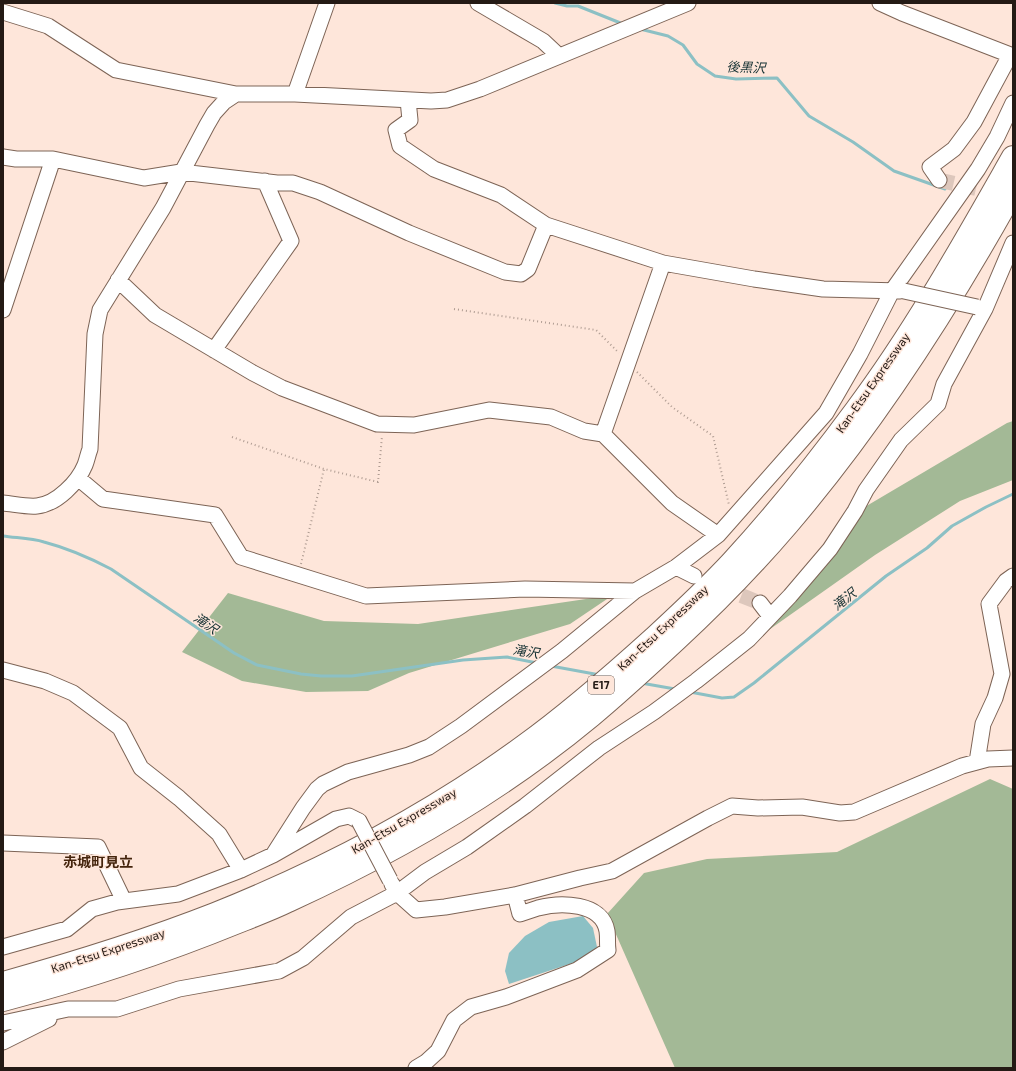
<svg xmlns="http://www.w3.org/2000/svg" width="1016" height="1071" font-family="'Exo 2','Noto Sans JP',sans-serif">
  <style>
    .forest { fill: #a3b996 }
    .water { fill: #8cc0c4 }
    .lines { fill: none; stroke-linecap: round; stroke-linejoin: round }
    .stream { stroke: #8cc0c4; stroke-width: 3 }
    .minor-tunnel { stroke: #ddc7bc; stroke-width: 15; stroke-dasharray: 15 8; stroke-linecap: butt }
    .minor-casing { stroke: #7d6456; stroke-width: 17 }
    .highway-casing { stroke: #7d6456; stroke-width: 24 }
    .path { stroke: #af9c92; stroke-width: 2; stroke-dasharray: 1 3; stroke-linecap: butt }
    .minor { stroke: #fff; stroke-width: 15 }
    .highway { stroke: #fff; stroke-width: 22 }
    .minor-bridge-casing { stroke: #7d6456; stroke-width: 17; stroke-linecap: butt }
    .minor-bridge { stroke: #fff; stroke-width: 15 }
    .labels { text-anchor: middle; stroke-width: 3; stroke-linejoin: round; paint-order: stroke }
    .shield { fill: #fee6da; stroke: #655750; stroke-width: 1 }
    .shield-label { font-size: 11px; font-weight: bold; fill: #241a15 }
    .street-label { font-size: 12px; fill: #241a15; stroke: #fee6da }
    .water-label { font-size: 13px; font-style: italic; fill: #132f31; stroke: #fee6da }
    .quarter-label { font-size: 14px; font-weight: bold; fill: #44240c; stroke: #fee6da }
  </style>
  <rect width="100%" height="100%" fill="#fee6da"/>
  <path class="forest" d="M1013,421v59l-53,21 -85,54 -119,84 102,-128 149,-88z
    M228,593l96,28 94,3 195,-29 -43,29 -161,49 -41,18 -62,1 -64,-11 -60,-29z
    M990,779l23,10v279h-338l-68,-154 37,-41 63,-14 130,-7z"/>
  <path class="water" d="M583,916l10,12 4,19 -9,11 -79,26 -4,-13 4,-18 16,-17 24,-14z"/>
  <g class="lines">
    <path class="stream" d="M555,3l12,3h11l45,18
      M640,29l28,7 15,9 14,19 18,12 21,3 41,-1 32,38 44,26 41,29 51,18
      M3,536c13,2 28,2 41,6 23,6 46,16 67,27l123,84 23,12 44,9 20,2h31l111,-16 44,-3 30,6
      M551,666l49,9
      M641,683l34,6
      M690,692l32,6 12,-1 20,-14 132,-107 41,-28 25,-22 34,-19 27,-13"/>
    <path class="minor-tunnel" d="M939,180l61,14
      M720,587l40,16"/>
    <defs>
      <path id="minor" d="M478,3l65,38 16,15
        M880,3l22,10 111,43
        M3,12l45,14 68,44 120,24
        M295,94l32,-91
        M408,100l2,20 -14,10 4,16 34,23 67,26 45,30 117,38 91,16 69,10 77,2
        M3,157l13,2h37l91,19 37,-6 96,11h16l27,9 89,41 96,39 16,2 7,-5 18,-44
        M939,180l-9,-13 24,-18 20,-27 36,-67
        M118,280l37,35 98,58 29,15 95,36 37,1 75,-15 62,7 33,14 19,3 69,69 46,32
        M3,310l50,-151
        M214,350l77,-109 -26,-60
        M603,434l60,-171
        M78,478l25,21 112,16 26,42 125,39 159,-7 110,2
        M3,503c11,1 23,4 34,3 20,-2 41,-24 48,-41 2,-5 3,-11 5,-16l5,-115 5,-24 63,-102 44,-83 7,-12 10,-11 12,-8h59l136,7 16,-1 33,-11 208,-86
        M676,567l18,9
        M760,603l10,13
        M3,670l42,11 28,12 47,35 21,40 38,30 40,36 22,36
        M977,762l6,-38 12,-26 7,-24 -13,-70 17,-23 7,-5
        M3,843l95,4 26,54
        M273,855l30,-47 14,-19 6,-5 25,-12 61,-17 20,-8 32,-21 101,-75 73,-60 41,-24 42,-32 108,-122 34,-59 32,-63 86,-122 19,-32 16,-34
        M392,884l5,9 19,17 29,-3 70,-12 65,-17 32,-7 96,-53 24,-12 26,2 44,-1 38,6 14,-1 108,-46 26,-7 25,-1
        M3,947l64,-18 25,-20 25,-7 61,-8 63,-24 32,-15 63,-36 13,-3 10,5
        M3,1023l65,-14h49l62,-20 100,-18 24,-13 48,-41 46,-24 28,-21 42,-25 58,-41 74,-58 55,-36 42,-31 53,-42 41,-43 40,-47 25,-38 11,-21 35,-50 37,-36 6,-20 41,-75 28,-66
        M3,1042l46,-23
        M416,1068l10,-6 12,-11 16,-31 17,-13 35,-10 71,-27 31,-20c-1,-6 0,-13 -1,-19 -5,-29 -47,-29 -69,-23 -6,2 -12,4 -18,6l-5,-19"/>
      <path id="highway" d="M3,983c72,-20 143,-42 212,-69 107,-43 216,-100 309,-168 46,-33 88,-70 130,-108 27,-25 53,-49 78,-76 44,-48 85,-99 124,-152 59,-79 108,-167 157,-253
        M3,1000c80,-21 159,-47 235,-78 17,-7 34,-13 50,-21 105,-48 214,-111 303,-185 29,-24 57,-50 85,-76 39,-36 77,-75 112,-116 87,-102 160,-216 225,-333"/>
    </defs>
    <use href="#minor" class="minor-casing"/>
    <use href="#highway" class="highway-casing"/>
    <path class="path" d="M454,309l142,21 23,23
      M637,372l35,35 41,29 16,69
      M232,437l92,32 54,13 4,-46
      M301,564l23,-95"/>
    <use href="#minor" class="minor"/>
    <use href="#highway" class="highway"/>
    <defs>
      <path id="minor-bridge" d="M904,291l73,16
        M359,821l31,59"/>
    </defs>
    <use href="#minor-bridge" class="minor-bridge-casing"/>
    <use href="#minor-bridge" class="minor-bridge"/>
  </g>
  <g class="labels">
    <rect class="shield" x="588" y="676" width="26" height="18" rx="3"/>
    <g class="shield-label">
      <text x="601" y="689">E17</text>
    </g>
    <g class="street-label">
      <text transform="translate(873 383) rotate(-55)" y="4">Kan-Etsu Expressway</text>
      <text transform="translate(663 628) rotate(-43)" y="4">Kan-Etsu Expressway</text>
      <text transform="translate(404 821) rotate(-30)" y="4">Kan-Etsu Expressway</text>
      <text transform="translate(108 951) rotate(-18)" y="4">Kan-Etsu Expressway</text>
    </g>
    <g class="water-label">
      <text transform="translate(746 67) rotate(2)" y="5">後黒沢</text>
      <text transform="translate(844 599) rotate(-38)" y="5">滝沢</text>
      <text transform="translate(206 623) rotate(34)" y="5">滝沢</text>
      <text transform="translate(526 651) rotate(10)" y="5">滝沢</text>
    </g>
    <g class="quarter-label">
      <text x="98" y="867">赤城町見立</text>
    </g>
  </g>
  <rect width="1016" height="1071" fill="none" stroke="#241a15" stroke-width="8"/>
</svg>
